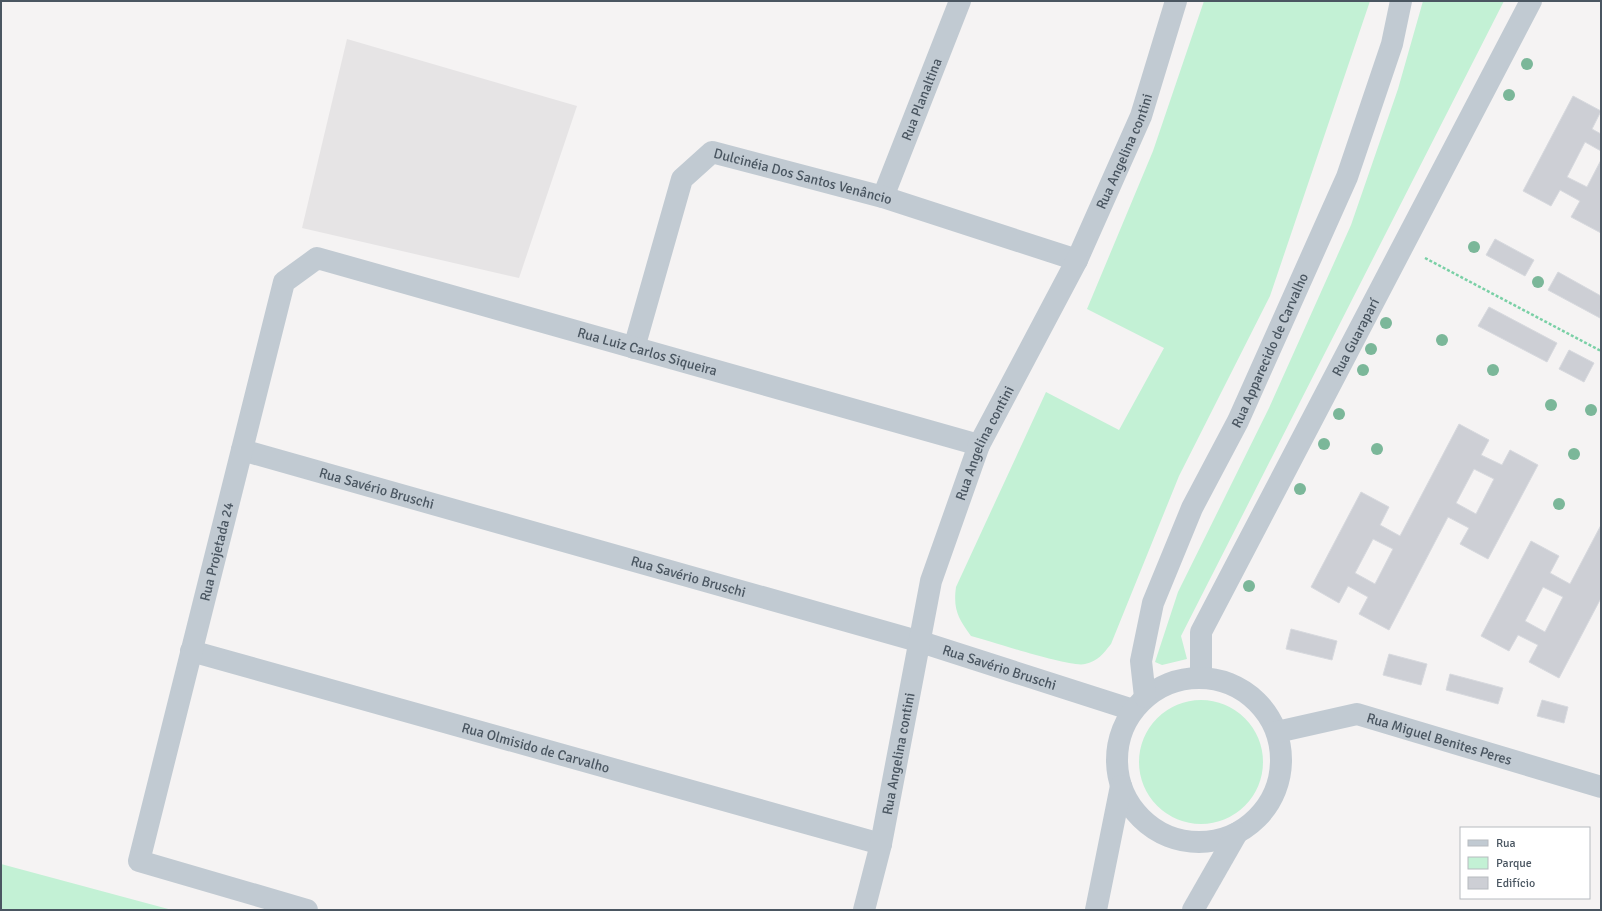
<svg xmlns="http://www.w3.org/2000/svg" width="1602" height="911" font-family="Signika,sans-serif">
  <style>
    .education { fill: #e6e4e5 }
    .green { fill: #c3f1d5 }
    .building { fill: #cdcfd5; stroke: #d7d9de; fill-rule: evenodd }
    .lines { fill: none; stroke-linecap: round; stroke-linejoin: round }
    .path { stroke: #7ad0a6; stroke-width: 2.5; stroke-dasharray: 3 2; stroke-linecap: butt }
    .minor { stroke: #c1cad2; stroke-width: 22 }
    .tree { fill: #7bb799 }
    .labels { text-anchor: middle; stroke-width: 3; stroke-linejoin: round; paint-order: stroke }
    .street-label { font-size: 14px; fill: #4a5661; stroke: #fff }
  </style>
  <rect width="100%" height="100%" fill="#f5f3f3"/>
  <path class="education" d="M347,39l230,67 -58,172 -217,-50z"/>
  <path class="green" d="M1204,1h166l-100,295 -91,180 -68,168c-8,10 -13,17 -26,20 -15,4 -94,-23 -114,-28 -13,-18 -18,-27 -15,-49l90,-195 73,38 45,-82 -77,-39 66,-158z
    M1423,1h81l-323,635 6,23 -25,6 -7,-3 23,-70 91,-184 82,-183 47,-136z
    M1139 762a62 62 0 1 1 124 0a62 62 0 1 1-124 0Z
    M1,864l171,46h-171z"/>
  <path class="building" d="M1573,96l28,15 -9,18 9,5v17l-16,-9 -18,35 20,10 14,-27v73l-30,-16 9,-16 -20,-11 -9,16 -28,-15z
    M1495,239l39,21 -9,16 -39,-21z
    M1558,272l43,24 -1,22 -52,-28z
    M1489,307l68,36 -10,19 -69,-36z
    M1569,350l25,13 -10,19 -25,-13z
    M1459,424l30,16 -8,15 21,10 8,-15 28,15 -50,94 -28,-15 9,-16 -21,-11 -59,113 -30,-16 9,-17 -20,-11 -9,17 -28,-16 50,-95 28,15 -9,18 20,11zM1474,469l20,10 -18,35 -20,-11zM1373,539l20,10 -18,35 -20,-11z
    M1601,525v73l-42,80 -30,-16 9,-17 -20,-10 -9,16 -28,-15 50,-95 28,15 -9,17 20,11zM1543,587l20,10 -18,35 -20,-11z
    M1291,629l46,12 -5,19 -46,-11z
    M1389,654l38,10 -6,21 -38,-10z
    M1450,674l53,14 -5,16 -52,-14z
    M1542,700l26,7 -4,16 -27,-7z"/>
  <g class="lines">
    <path class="path" d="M1425,258l176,93"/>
    <g class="minor">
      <path id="s1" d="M883,197l77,-196"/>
      <path id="s2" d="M634,348l48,-169 30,-27 171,45 194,63"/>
      <path id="s3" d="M242,450l679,192 212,68"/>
      <path id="s4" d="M191,651l690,193"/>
      <path id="s5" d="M1201,677v-45l330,-631"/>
      <circle cx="1199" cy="760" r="82"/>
      <path id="s6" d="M1145,697l-4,-36 12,-58 39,-95 46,-87 109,-244 45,-133 9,-43"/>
      <path id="s7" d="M1277,732l80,-18 244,73"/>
      <path id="s8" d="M307,910l-168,-49 145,-579 33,-24 662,187"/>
      <path id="s9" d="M864,910l17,-66 50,-263 48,-136 98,-185 64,-144 35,-115"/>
      <path d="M1096,910l25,-124"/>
      <path d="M1193,910l44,-77"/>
    </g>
  </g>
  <g class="tree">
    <circle cx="1527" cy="64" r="6"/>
    <circle cx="1509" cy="95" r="6"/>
    <circle cx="1474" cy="247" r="6"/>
    <circle cx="1538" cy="282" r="6"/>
    <circle cx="1386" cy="323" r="6"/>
    <circle cx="1442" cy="340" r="6"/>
    <circle cx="1371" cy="349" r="6"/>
    <circle cx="1363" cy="370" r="6"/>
    <circle cx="1493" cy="370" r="6"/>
    <circle cx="1551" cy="405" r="6"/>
    <circle cx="1591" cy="410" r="6"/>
    <circle cx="1339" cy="414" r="6"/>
    <circle cx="1324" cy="444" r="6"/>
    <circle cx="1377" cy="449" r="6"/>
    <circle cx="1574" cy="454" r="6"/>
    <circle cx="1300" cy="489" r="6"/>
    <circle cx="1559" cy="504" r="6"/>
    <circle cx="1249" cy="586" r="6"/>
  </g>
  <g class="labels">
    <g class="street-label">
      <text dy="5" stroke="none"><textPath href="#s1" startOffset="105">Rua Planaltina</textPath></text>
      <text dy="5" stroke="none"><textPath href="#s9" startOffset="808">Rua Angelina contini</textPath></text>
      <text dy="5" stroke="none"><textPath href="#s2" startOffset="310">Dulcinéia Dos Santos Venâncio</textPath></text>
      <text dy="5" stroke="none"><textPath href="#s5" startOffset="378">Rua Guaraparí</textPath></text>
      <text dy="5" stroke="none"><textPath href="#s6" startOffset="374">Rua Apparecido de Carvalho</textPath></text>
      <text dy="5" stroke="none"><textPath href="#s8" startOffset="1156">Rua Luiz Carlos Siqueira</textPath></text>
      <text dy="5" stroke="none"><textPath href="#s9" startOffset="484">Rua Angelina contini</textPath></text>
      <text dy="5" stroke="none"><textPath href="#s3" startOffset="140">Rua Savério Bruschi</textPath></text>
      <text dy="5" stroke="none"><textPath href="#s8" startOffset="494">Rua Projetada 24</textPath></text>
      <text dy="5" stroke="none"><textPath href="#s3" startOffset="464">Rua Savério Bruschi</textPath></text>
      <text dy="5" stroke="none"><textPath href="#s3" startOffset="788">Rua Savério Bruschi</textPath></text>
      <text dy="5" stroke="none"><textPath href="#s7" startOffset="168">Rua Miguel Benites Peres</textPath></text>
      <text dy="5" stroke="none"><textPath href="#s4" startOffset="358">Rua Olmisido de Carvalho</textPath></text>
      <text dy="5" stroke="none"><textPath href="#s9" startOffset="160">Rua Angelina contini</textPath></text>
    </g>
  </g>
  <rect width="1602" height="911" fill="none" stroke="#4a5661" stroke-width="4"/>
  <rect x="1460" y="827" width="130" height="72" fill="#ffffff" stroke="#b7bbc0"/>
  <rect x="1468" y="840" width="20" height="6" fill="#c1cad2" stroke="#b7bbc0"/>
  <text x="1496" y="847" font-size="12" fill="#4a5661">Rua</text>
  <rect x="1468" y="857" width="20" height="12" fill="#c3f1d5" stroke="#b7bbc0"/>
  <text x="1496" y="867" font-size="12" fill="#4a5661">Parque</text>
  <rect x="1468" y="877" width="20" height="12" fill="#cdcfd5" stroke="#b7bbc0"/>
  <text x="1496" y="887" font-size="12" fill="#4a5661">Edifício</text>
</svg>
